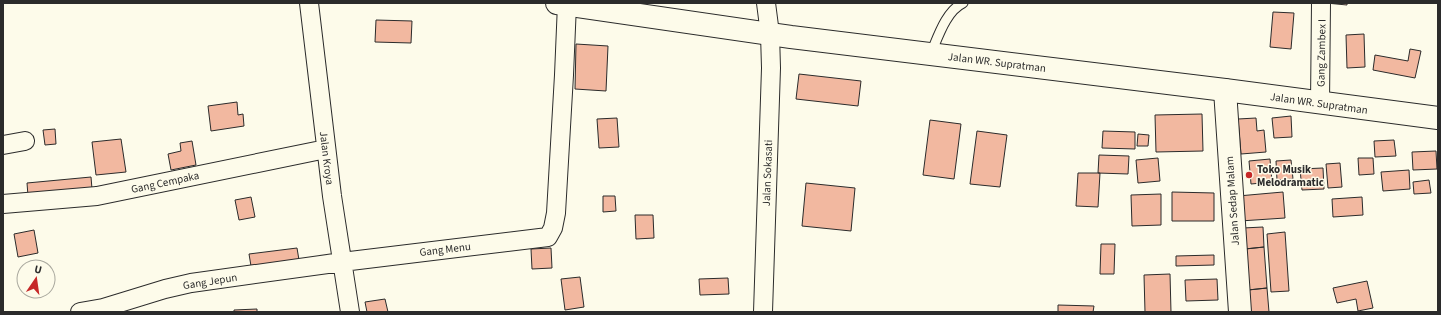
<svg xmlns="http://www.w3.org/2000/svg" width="1441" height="315" font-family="'Source Sans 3',sans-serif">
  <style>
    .building { fill: #f2b8a0; stroke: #2b2b2b }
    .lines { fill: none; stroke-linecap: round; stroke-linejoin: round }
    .lane-casing { stroke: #2b2b2b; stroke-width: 11 }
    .street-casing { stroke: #2b2b2b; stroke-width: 20 }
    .secondary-casing { stroke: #2b2b2b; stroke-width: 24 }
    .primary-casing { stroke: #2b2b2b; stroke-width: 24 }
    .lane { stroke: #fdfbea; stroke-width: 9 }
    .street { stroke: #fdfbea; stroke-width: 18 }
    .secondary { stroke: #fdfbea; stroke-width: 22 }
    .primary { stroke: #fdfbea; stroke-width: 22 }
    .poi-dot { fill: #c62828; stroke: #fdfbea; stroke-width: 1.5 }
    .labels { text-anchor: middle; stroke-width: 3; stroke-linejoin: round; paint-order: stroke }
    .street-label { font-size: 11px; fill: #2b2b2b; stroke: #fdfbea }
    .poi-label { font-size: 11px; font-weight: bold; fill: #2b2b2b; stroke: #fdfbea; text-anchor: start }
  </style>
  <rect width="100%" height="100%" fill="#fdfbea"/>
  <path class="building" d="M1326,3h21v2z
    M1273,12l21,1 -3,36 -21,-2z
    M376,20l36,1 -1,22 -36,-1z
    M1364,34l1,33 -18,1 -1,-33z
    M576,44l32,2 -2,45 -31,-2z
    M1410,49l11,2 -6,27 -42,-8 2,-15 33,6z
    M799,74l62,7 -3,25 -62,-7z
    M237,102l1,13 5,-1 1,12 -33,5 -3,-25z
    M1202,114l1,37 -47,1 -1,-37z
    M1291,116l1,21 -18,1 -2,-20z
    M617,118l2,29 -20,1 -2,-29z
    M1256,118l1,13 7,-1 2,22 -25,2 -3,-35z
    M930,120l31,4 -7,55 -31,-4z
    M55,129l1,15 -11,1 -2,-15z
    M977,131l30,4 -7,52 -30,-3z
    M1103,131l32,1v17l-33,-1z
    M1138,134l11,1 -1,11h-11z
    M121,139l5,33 -30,3 -4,-33z
    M1394,140l2,16 -21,1 -1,-16z
    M192,141l4,24 -25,5 -3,-16 13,-3 -1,-8z
    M1436,151l1,18 -24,1 -1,-18z
    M1099,155l30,1 -1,18 -30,-1z
    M1158,158l2,23 -22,2 -2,-23z
    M1358,158h15l1,16 -15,1z
    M1270,159l2,23 -21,2 -2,-23z
    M1291,160l2,19 -16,1 -1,-19z
    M1340,163l2,24 -14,1 -2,-24z
    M1323,168l1,21 -22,1 -2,-21z
    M1409,170l1,19 -27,2 -2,-19z
    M1078,173h22l-2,34 -22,-1z
    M91,177l1,12 -64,7 -1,-13z
    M1429,180l2,13 -17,1 -1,-12z
    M806,183l49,5 -4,43 -49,-5z
    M1172,192l42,1v28h-42z
    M1283,192l2,26 -45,3 -2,-25z
    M1161,194v31l-29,1 -1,-31z
    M603,196h12l1,15 -13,1z
    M251,197l4,20 -16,3 -4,-20z
    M1362,197l1,18 -30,2 -1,-18z
    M635,215h18l1,23 -18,1z
    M1263,227l1,20 -19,2 -2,-21z
    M34,230l4,23 -20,4 -4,-23z
    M1285,232l4,59 -18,1 -4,-58z
    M1101,244h14l-1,30h-14z
    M1264,247l3,41 -19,2 -3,-41z
    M297,248l2,12 -48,6 -2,-12z
    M551,248l1,20 -20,1 -1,-20z
    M1214,255v10l-38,1v-10z
    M1170,274l1,38h-26l-1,-37z
    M580,277l4,30 -19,3 -4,-31z
    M728,278l1,16 -29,1 -1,-16z
    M1217,279l1,21 -32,1 -1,-21z
    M1367,281l6,27 -15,3 -2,-12 -19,4 -4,-15z
    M1267,288l2,24h-19l-2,-22z
    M385,299l3,13h-21l-2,-10z
    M1058,305l36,1 -1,6h-35z
    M257,309v3h-23v-2z"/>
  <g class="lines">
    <defs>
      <path id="lane" d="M931,53c7,-16 15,-42 32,-50"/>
      <path id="street" d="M309,3l23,193 18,116
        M1320,103l1,-100
        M3,145l22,-4
        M3,204l94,-8 229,-47
        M80,312l23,-4 62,-19 26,-6 151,-21 206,-25 5,-9 3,-15 8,-138 3,-71
        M763,312l8,-244 -1,-34 -4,-31"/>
      <path id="secondary" d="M1225,90l15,222"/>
      <path id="primary" d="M557,3l234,34 434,53 213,28"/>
    </defs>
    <use href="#lane" class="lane-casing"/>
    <use href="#street" class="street-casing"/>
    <use href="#secondary" class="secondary-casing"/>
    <use href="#primary" class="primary-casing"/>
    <use href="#lane" class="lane"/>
    <use href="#street" class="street"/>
    <use href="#secondary" class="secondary"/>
    <use href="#primary" class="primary"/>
  </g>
  <circle class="poi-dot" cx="1249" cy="175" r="4"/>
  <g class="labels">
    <g class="street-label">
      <text transform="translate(1321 53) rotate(-89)" y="4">Gang Zambex I</text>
      <text transform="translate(997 62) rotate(7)" y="4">Jalan WR. Supratman</text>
      <text transform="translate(1319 103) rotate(8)" y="4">Jalan WR. Supratman</text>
      <text transform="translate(327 158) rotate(83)" y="4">Jalan Kroya</text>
      <text transform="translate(767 173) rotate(-88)" y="4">Jalan Sokasati</text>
      <text transform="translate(165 182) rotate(-12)" y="4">Gang Cempaka</text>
      <text transform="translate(1232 201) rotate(-94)" y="4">Jalan Sedap Malam</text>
      <text transform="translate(445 249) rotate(-7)" y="4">Gang Menu</text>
      <text transform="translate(210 281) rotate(-9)" y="4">Gang Jepun</text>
    </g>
    <g class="poi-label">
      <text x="1257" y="173">Toko Musik<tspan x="1257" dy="13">Melodramatic</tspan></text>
    </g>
  </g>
  <rect width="1441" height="315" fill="none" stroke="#2b2b2b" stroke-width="8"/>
  <g transform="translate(36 279) rotate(13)"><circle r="19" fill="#fdfbea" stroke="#a9a89e"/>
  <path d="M0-3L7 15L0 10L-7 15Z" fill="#c62828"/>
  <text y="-6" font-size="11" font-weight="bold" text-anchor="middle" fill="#2b2b2b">U</text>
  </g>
</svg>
